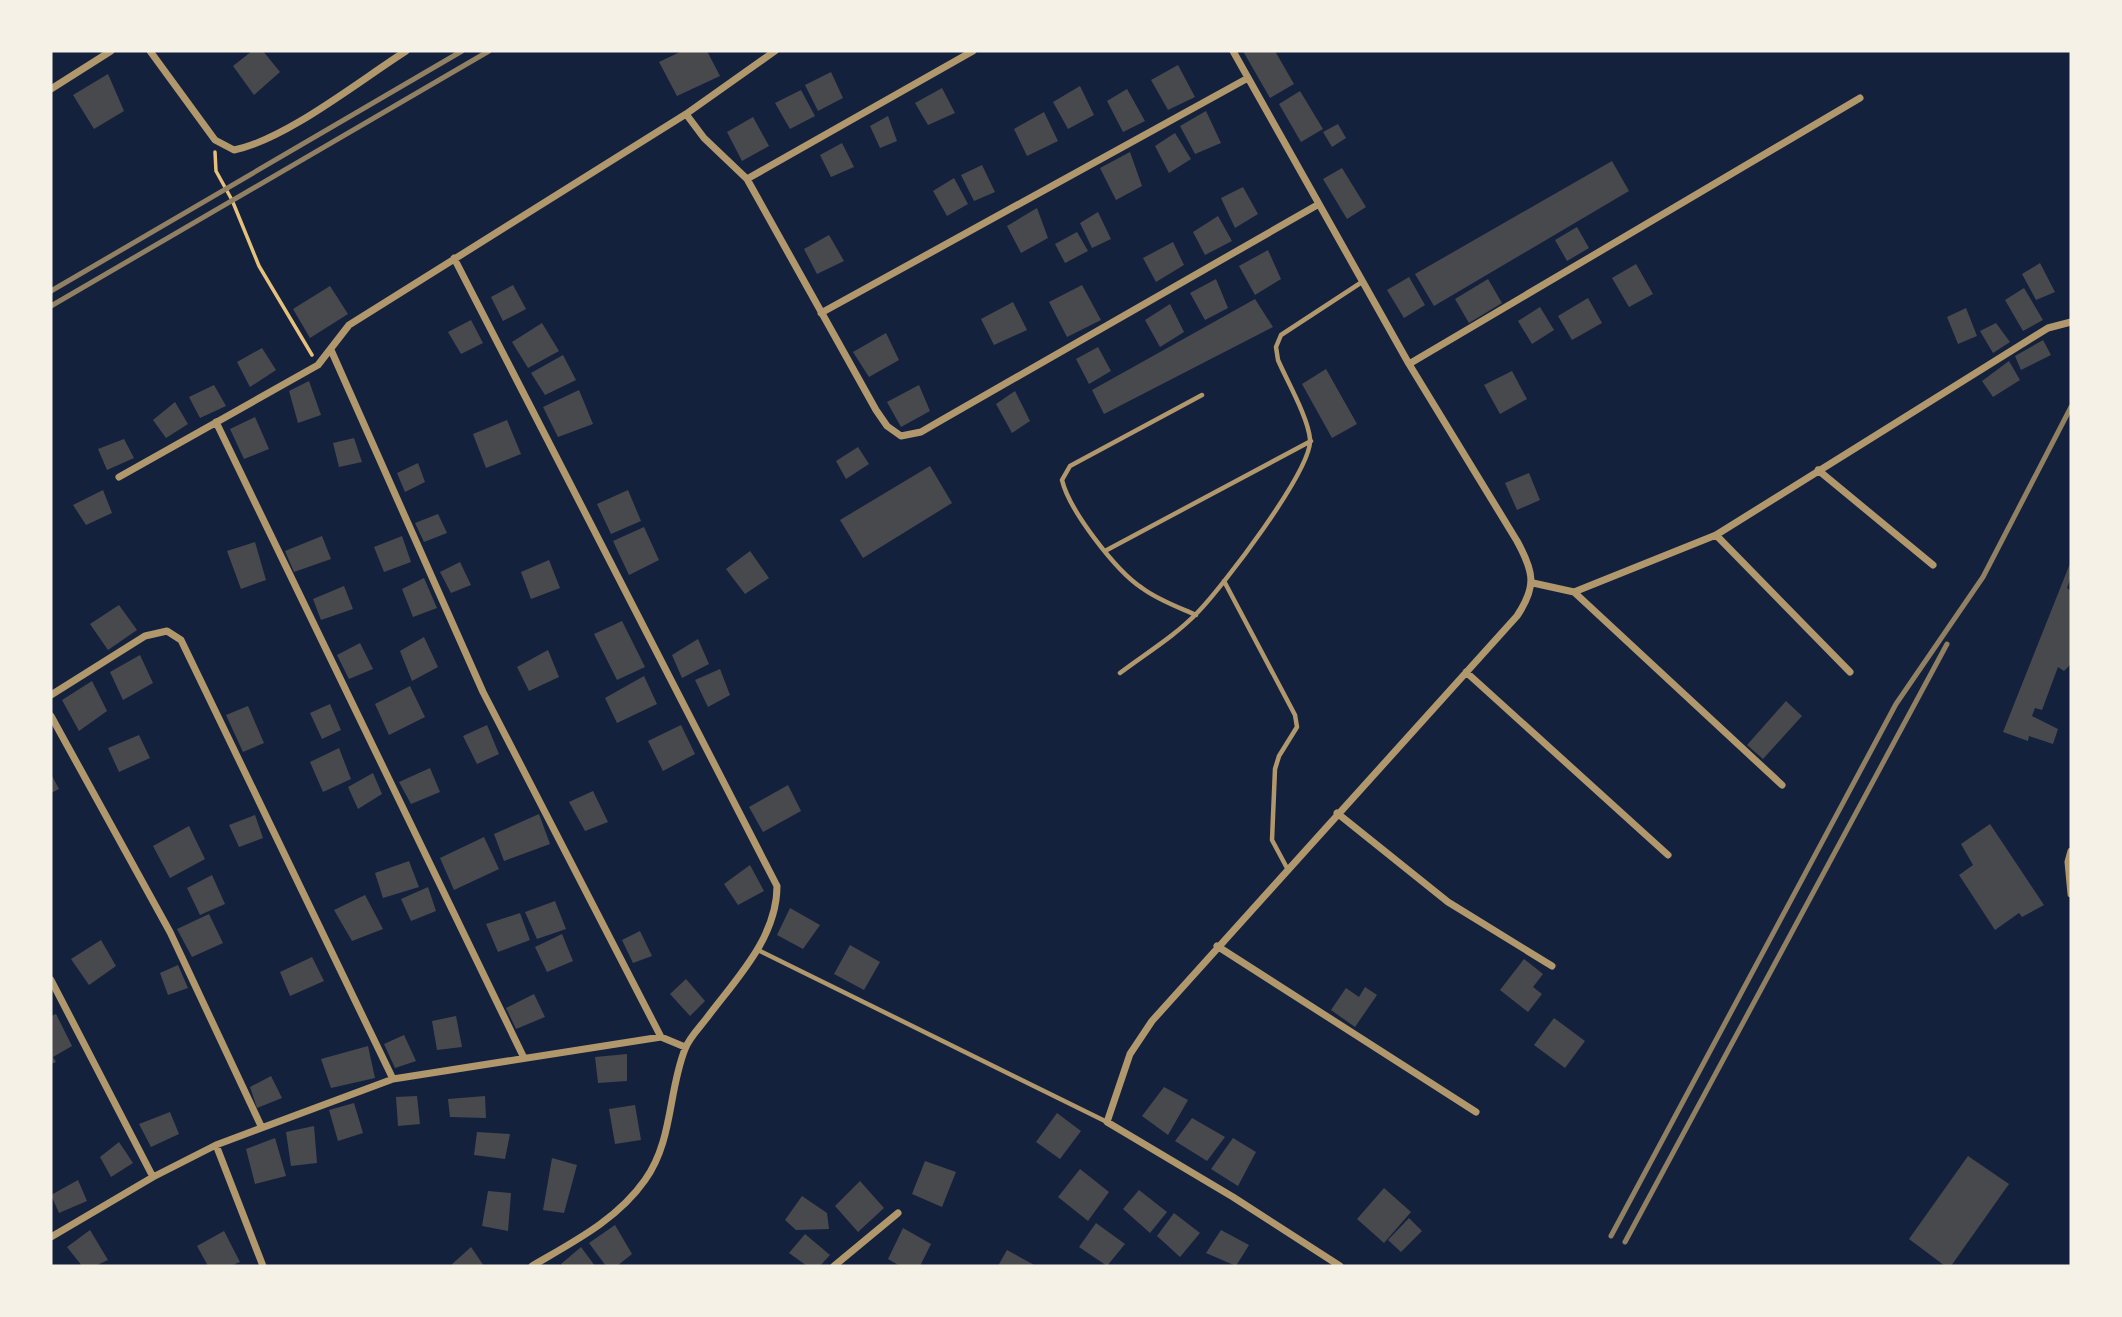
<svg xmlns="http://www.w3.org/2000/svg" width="2122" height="1317" font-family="'Sofia Sans Condensed',sans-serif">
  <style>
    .building { fill: #48494c }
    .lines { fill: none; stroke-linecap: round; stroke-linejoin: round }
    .path { stroke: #e5c07b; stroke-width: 3.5 }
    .service { stroke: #b1986c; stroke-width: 4.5 }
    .minor { stroke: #b1986c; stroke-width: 7 }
    .rail { stroke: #918062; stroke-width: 5 }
  </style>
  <rect width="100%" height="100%" fill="#14213d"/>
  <path class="building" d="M252,51h11l17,21 -26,23 -21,-29z
    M682,51h25l13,25 -43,20 -18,-34z
    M1243,51h32l19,33 -24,14z
    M1178,65l17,32 -27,13 -17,-30z
    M831,72l12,26 -25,13 -13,-26z
    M108,74l16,37 -30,18 -21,-34z
    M1080,86l14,29 -26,14 -15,-27z
    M942,88l13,25 -27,12 -13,-22z
    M1127,89l18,32 -22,11 -16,-31z
    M801,90l14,26 -25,13 -15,-26z
    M1300,91l23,38 -22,13 -22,-38z
    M1206,111l15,32 -26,11 -15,-28z
    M1044,112l14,29 -31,15 -13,-27z
    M888,116l9,25 -17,7 -10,-22z
    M753,117l16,29 -27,15 -15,-29z
    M1338,124l8,14 -14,9 -9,-15z
    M1175,133l16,26 -22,14 -14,-27z
    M842,143l12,24 -23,10 -11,-22z
    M1130,152l12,34 -26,14 -16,-32z
    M1612,161l17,30 -195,115 -19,-32z
    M982,165l13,27 -21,9 -13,-26z
    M1342,168l24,39 -19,12 -24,-40z
    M954,178l14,26 -21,12 -14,-25z
    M1243,187l15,27 -23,14 -14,-30z
    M1037,208l11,30 -27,15 -14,-27z
    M1098,212l13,27 -19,9 -12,-25z
    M1218,216l14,25 -27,14 -12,-23z
    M1577,227l12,21 -22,13 -12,-21z
    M1077,232l11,19 -23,12 -10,-19z
    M829,235l15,26 -27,13 -13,-25z
    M1173,242l11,23 -28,17 -13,-24z
    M1268,250l13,29 -26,16 -16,-29z
    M2040,263l15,29 -19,8 -14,-26z
    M1636,264l17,30 -24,13 -17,-29z
    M1409,277l16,28 -21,13 -17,-28z
    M1216,279l12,29 -23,12 -15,-27z
    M1488,279l14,24 -33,20 -14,-24z
    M513,285l13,24 -23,12 -12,-24z
    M1082,285l19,35 -34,17 -18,-35z
    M330,286l18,28 -38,24 -17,-29z
    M2024,288l19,32 -20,11 -18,-31z
    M1588,298l14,25 -30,17 -14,-24z
    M1255,299l18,28 -169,87 -12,-24z
    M1013,302l14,28 -33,15 -13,-26z
    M1170,304l14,28 -24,15 -15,-27z
    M1540,307l14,23 -22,14 -14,-23z
    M1966,308l11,28 -19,8 -11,-27z
    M471,320l12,23 -22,11 -13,-22z
    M542,323l17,28 -31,17 -16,-26z
    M1996,323l14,19 -17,11 -13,-22z
    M886,333l13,27 -30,17 -16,-25z
    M2043,340l8,15 -30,15 -6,-14z
    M1098,347l13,24 -22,13 -13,-25z
    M262,348l14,22 -26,17 -13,-25z
    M563,355l13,25 -31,15 -14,-22z
    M2009,361l11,19 -27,17 -11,-16z
    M1326,369l31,55 -25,14 -30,-54z
    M1512,371l15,28 -27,15 -16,-29z
    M309,381l12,34 -23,8 -9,-32z
    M214,385l12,21 -26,12 -11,-21z
    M919,385l11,26 -29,16 -14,-25z
    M579,390l14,34 -35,13 -15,-30z
    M1015,391l15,30 -18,12 -16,-29z
    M175,402l13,22 -22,14 -13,-18z
    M255,417l14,32 -25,10 -14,-30z
    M507,420l14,34 -35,14 -13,-34z
    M354,438l8,24 -23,5 -6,-24z
    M124,439l10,19 -27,12 -9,-21z
    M858,447l11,17 -23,15 -10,-18z
    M418,463l7,19 -20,10 -8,-19z
    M930,466l22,37 -89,55 -23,-38z
    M1529,473l11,27 -23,10 -12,-27z
    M103,490l9,23 -26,12 -13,-20z
    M628,490l13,31 -30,13 -14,-30z
    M438,514l9,19 -23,9 -9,-19z
    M644,527l15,33 -30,15 -16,-34z
    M322,536l9,23 -37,13 -9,-21z
    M402,536l9,26 -27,10 -10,-25z
    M255,542l11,38 -25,9 -14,-38z
    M750,551l19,27 -24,16 -19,-25z
    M549,560l11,28 -29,11 -10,-27z
    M2071,561v16l-4,11 4,3v73l-7,7 -6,-4 -16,43 -7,-2 -3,8 26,13 -5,15 -24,-8 -1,5 -25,-9z
    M460,562l11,23 -20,8 -11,-21z
    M424,578l13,30 -24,9 -11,-28z
    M344,586l9,23 -32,11 -8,-21z
    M119,605l18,25 -29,20 -18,-26z
    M622,621l23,46 -28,13 -23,-46z
    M424,637l14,30 -26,14 -12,-30z
    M698,639l11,25 -27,14 -10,-23z
    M360,643l13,26 -24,10 -12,-24z
    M548,650l11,27 -30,14 -12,-24z
    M140,655l13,28 -30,17 -13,-28z
    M720,669l10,26 -22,12 -13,-27z
    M644,676l13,28 -40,19 -12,-25z
    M92,681l15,30 -28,20 -17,-31z
    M410,686l15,31 -36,18 -14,-31z
    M1786,701l16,15 -39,43 -16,-14z
    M330,704l11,26 -19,9 -12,-26z
    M248,706l16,37 -21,9 -17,-37z
    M487,725l12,29 -22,10 -14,-28z
    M681,725l14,29 -32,17 -15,-30z
    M139,735l11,23 -31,14 -11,-24z
    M339,748l12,31 -28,13 -13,-30z
    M430,768l10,24 -29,12 -12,-22z
    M373,773l9,21 -24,15 -10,-22z
    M51,774l8,15 -8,4z
    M788,785l13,26 -38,21 -14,-25z
    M593,791l15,31 -23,9 -16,-29z
    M539,814l11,30 -46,17 -10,-27z
    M255,815l8,23 -24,9 -10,-22z
    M1990,824l54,81 -22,12 -3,-4 -24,17 -36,-55 14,-10 -12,-21z
    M189,826l16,33 -35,19 -17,-32z
    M484,837l15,32 -45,21 -14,-32z
    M409,861l10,26 -36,11 -8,-25z
    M750,865l14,26 -26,14 -14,-21z
    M212,875l13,29 -25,11 -13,-27z
    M428,887l8,24 -25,10 -10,-22z
    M365,895l18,34 -31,12 -18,-31z
    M555,901l11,28 -29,10 -12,-27z
    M790,908l30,17 -17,24 -26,-14z
    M520,913l10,27 -32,12 -12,-28z
    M209,914l14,29 -31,14 -15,-28z
    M640,931l12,25 -19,7 -11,-23z
    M562,934l11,27 -26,11 -12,-25z
    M101,940l15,26 -27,19 -18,-26z
    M850,945l30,17 -16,28 -30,-16z
    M312,957l12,24 -34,15 -10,-24z
    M1524,959l19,15 -10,13 9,7 -14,18 -28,-22z
    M178,965l10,23 -20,7 -8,-22z
    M686,979l19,22 -15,15 -20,-22z
    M1365,987l12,8 -22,32 -24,-17 15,-22 13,9z
    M534,994l11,23 -29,12 -10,-21z
    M56,1014l16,32 -19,11 3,5 -5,2v-48z
    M456,1016l6,31 -25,3 -5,-29z
    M1554,1018l31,23 -20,27 -31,-23z
    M404,1035l12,26 -21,7 -11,-24z
    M368,1046l7,32 -44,10 -10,-29z
    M627,1054v27l-29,2 -3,-26z
    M271,1076l11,22 -25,10 -7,-21z
    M1164,1087l24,13 -20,35 -26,-19z
    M417,1096l3,28 -22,2 -2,-29z
    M485,1096l1,22 -36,-1 -2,-18z
    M354,1103l9,30 -25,8 -9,-31z
    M635,1105l6,35 -26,4 -6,-35z
    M170,1112l9,22 -28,13 -12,-23z
    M1057,1113l24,18 -21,28 -24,-17z
    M1192,1118l33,19 -18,24 -32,-20z
    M314,1126l3,37 -26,3 -5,-34z
    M477,1132l33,2 -5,25 -31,-4z
    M275,1138l11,38 -31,8 -9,-35z
    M1233,1138l23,14 -18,34 -27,-17z
    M119,1142l14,21 -22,14 -11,-20z
    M1968,1156l41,28 -58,82h-6l-36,-27z
    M552,1158l25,7 -13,48 -21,-3z
    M925,1161l31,11 -14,35 -30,-13z
    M1080,1169l29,23 -21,29 -30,-24z
    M78,1180l9,21 -28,12 -8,-18z
    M860,1181l24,27 -26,24 -23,-26z
    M1384,1188l27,24 -27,31 -27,-24z
    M1139,1190l28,22 -17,21 -27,-24z
    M488,1191l23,2 -3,38 -26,-5z
    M802,1196l25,17 2,16 -33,1 -11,-10z
    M1174,1213l26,20 -20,24 -23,-21z
    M1409,1218l13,13 -21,21 -13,-12z
    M1096,1223l29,21 -18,22 -28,-19z
    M615,1225l17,29 -15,12h-11l-17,-23z
    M903,1228l28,16 -11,22h-20l-12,-7z
    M90,1230l18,30 -13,6h-13l-15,-19z
    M1221,1230l28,15 -13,21 -30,-13z
    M224,1231l16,31 -10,4h-22l-11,-20z
    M805,1234l25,21 -10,11h-13l-18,-13z
    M471,1247l13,19h-34z
    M581,1247l14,19h-32l-2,-2z
    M1007,1250l29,16h-38z"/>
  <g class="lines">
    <path class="path" d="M215,152l1,19 16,29 27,66 53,89"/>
    <path class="service" d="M1105,551l206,-110
      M1224,581l71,134 2,12 -18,29 -4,13 -3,71 15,28
      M1196,615c-18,-8 -38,-15 -54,-27 -26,-17 -73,-78 -80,-108l8,-14 132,-71
      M1120,673c25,-19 55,-37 77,-60 24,-24 116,-144 113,-174 -2,-22 -23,-58 -32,-79l-2,-13 5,-12 81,-53
      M758,950l349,172"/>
    <path class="minor" d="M150,51l65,89 19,10c51,-10 125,-69 172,-99
      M1233,51l176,313 108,177c17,31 20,45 0,75l-365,405 -22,33 -23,68 126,75 107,69
      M51,89l60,-38
      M686,114l18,24 43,41 129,231 11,16 14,10 20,-4 19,-11 379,-217
      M747,179l226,-128
      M454,258l323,628c0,52 -41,93 -71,133 -7,9 -17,19 -21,30 -17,43 -12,92 -40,131 -28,40 -72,62 -113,86
      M821,313l427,-235
      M331,350l152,342 178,345
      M1409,364l451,-266
      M216,422l308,636
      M1818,470l115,95
      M119,477l199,-112 31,-40 337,-211 89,-63
      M1716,535l134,137
      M1533,583l41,9 142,-57 332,-207 23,-6
      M1574,592l208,193
      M1466,672l202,183
      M51,695l94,-59 22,-5 14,9 212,439
      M51,716l119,216 91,194
      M1337,813l111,89 104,64
      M2071,851l-3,11 3,32
      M1217,946l259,166
      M51,980l102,197
      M216,1145l47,121
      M51,1237l102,-60 63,-32 177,-66 268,-42 24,10
      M834,1266l64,-53"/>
    <path class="rail" d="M51,291l411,-240
      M51,306l438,-255
      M1611,1236l285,-532 87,-127 88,-170
      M1625,1242l322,-598"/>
  </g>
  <rect width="2122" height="1317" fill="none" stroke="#f6f1e7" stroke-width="105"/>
</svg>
